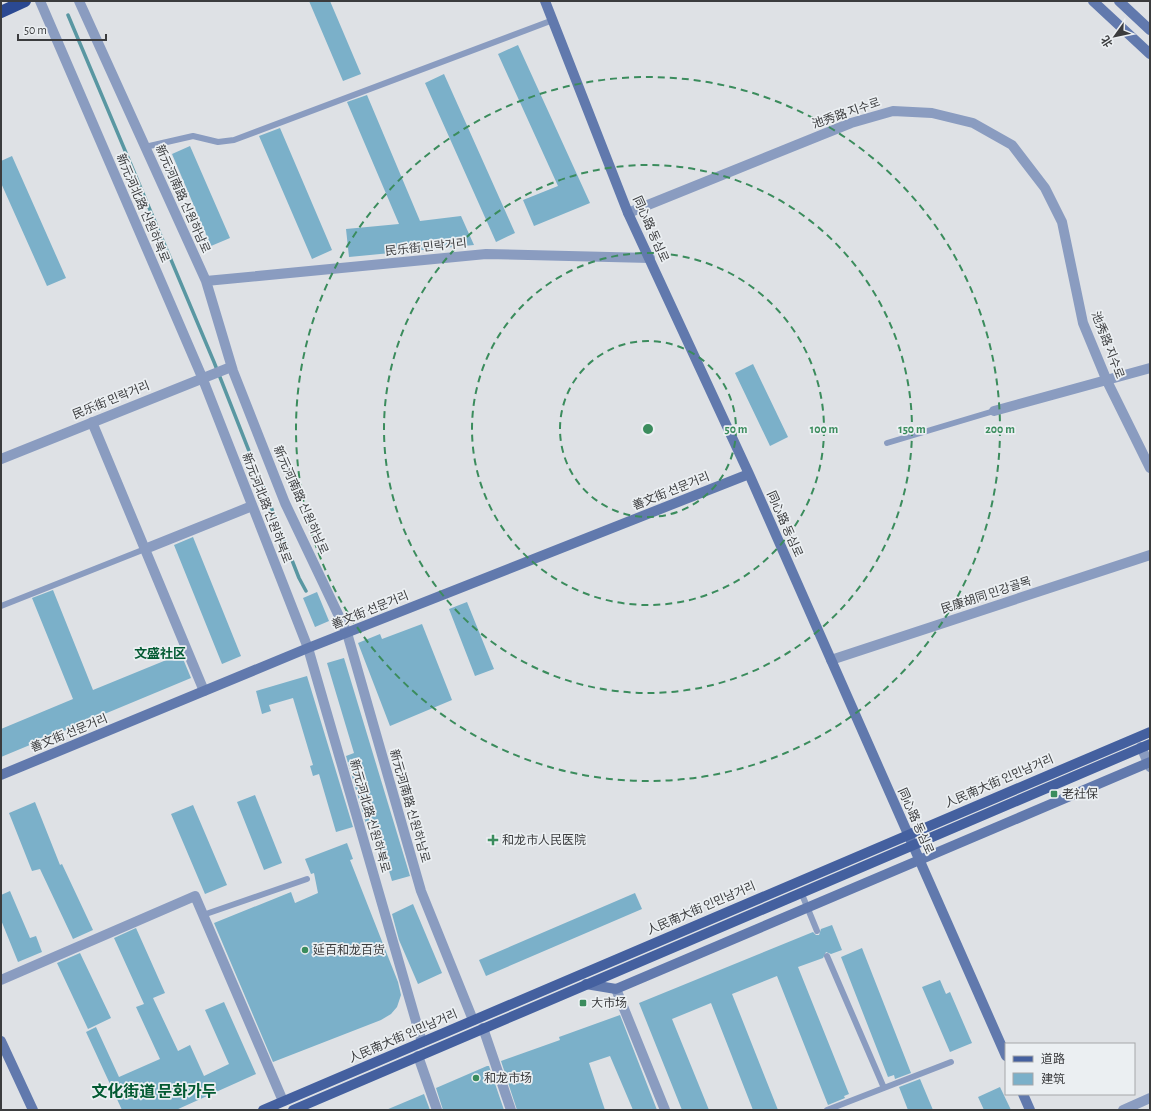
<svg xmlns="http://www.w3.org/2000/svg" width="1151" height="1111" font-family="'Alegreya Sans','Noto Sans SC','Noto Sans KR',sans-serif">
  <style>
    .lines { fill: none; stroke-linecap: round; stroke-linejoin: round }
    .stream { stroke: #5997a2; stroke-width: 3.5 }
    .building { fill: #7bb0c9 }
    .lane { stroke: #8a9cc0; stroke-width: 6 }
    .street { stroke: #8a9cc0; stroke-width: 10 }
    .secondary { stroke: #6179ad; stroke-width: 10 }
    .primary { stroke: #44609f; stroke-width: 10 }
    .highway { stroke: #2b4992; stroke-width: 12 }
    .ring { fill: none; stroke: #3b8c5d; stroke-width: 2; stroke-dasharray: 7 5 }
    .poi-dot { fill: #3b8c5d; stroke: #ebeff2; stroke-width: 1.5 }
    .labels { text-anchor: middle; stroke-width: 3.5; stroke-linejoin: round; paint-order: stroke }
    .street-label { font-size: 12px; fill: #3b3c3e; stroke: #ebeff2 }
    .poi-label { font-size: 12px; fill: #3b3c3e; stroke: #ebeff2; text-anchor: start }
    .neighbourhood-label { font-size: 13px; font-weight: bold; fill: #035a32; stroke: #ebeff2 }
    .district-label { font-size: 16px; font-weight: bold; fill: #035a32; stroke: #ebeff2 }
    .centre { fill: #3b8c5d; stroke: #ebeff2; stroke-width: 2 }
    .ring-label { font-size: 12px; text-anchor: middle; font-weight: bold; fill: #3b8c5d; stroke: #ebeff2; stroke-width: 3.5; stroke-linejoin: round; paint-order: stroke }
  </style>
  <rect width="100%" height="100%" fill="#dee1e5"/>
  <g class="lines">
    <path class="stream" d="M68,15l146,347 85,216 7,13"/>
  </g>
  <path class="building" d="M309,1h21l31,73 -18,7z
    M518,45l72,158 -56,23 -11,-26 35,-14 -60,-132z
    M444,74l71,159 -19,9 -71,-159z
    M367,95l53,126 41,-5 13,29 -125,12 -3,-28 53,-5 -52,-122z
    M280,128l52,122 -20,9 -53,-123z
    M190,146l40,92 -19,8 -39,-92z
    M12,156l54,122 -19,8 -46,-103v-22z
    M753,364l35,73 -18,9 -35,-73z
    M193,537l48,119 -19,8 -48,-119z
    M53,590l40,100 88,-36 10,24 -190,79v-28l72,-30 -41,-101z
    M317,592l12,29 -14,6 -12,-29z
    M467,602l27,67 -19,7 -26,-67z
    M422,624l30,76 -62,26 -32,-83 22,-9 2,5z
    M344,658l66,218 -18,5 -18,-60 -8,3 -20,-68 8,-3 -27,-90z
    M307,676l46,151 -17,5 -17,-58 -6,2 -3,-10 3,-1 -20,-67 -24,7 2,6 -9,3 -6,-23z
    M255,795l27,68 -18,7 -27,-68z
    M35,802l25,63 2,-1 31,66 -20,9 -33,-70 -8,2 -23,-58z
    M193,805l34,80 -22,9 -34,-80z
    M347,843l6,16 -3,1 48,122 3,13 -4,12 -6,7 -10,6 -108,42 -59,-139 77,-31 4,11 23,-10 -4,-20 -3,1 -6,-15z
    M10,891l20,47 6,-2 6,16 -24,10 -17,-42v-25z
    M635,893l7,16 -156,67 -7,-16z
    M413,904l29,69 -24,11 -19,-44 -7,-26z
    M832,925l10,25 -11,4 -5,-2 -3,6 -25,9 51,127 -5,2 1,2 -17,7 -51,-129 -45,18 46,116h-25l-42,-107 -39,16 37,91h-27l-43,-107 174,-71 3,3h3l2,-6z
    M136,928l29,65 -12,5 25,53 12,-6 14,31 25,-12 -24,-54 19,-8 32,72 -80,36h-54l-36,-78 10,-5 23,50 41,-18 -24,-52 8,-3 -30,-66z
    M862,948l49,125 -16,6 -1,-4 -6,2 -47,-120z
    M80,953l31,65 -23,11 -31,-66z
    M940,980l6,14 4,-2 22,51 -22,9 -28,-65z
    M620,1015l37,95h-24l-23,-54 -21,7 16,47h-88l-16,-49 59,-21 -1,-3z
    M487,1066h2l15,44h-61l-7,-22z
    M920,1079l13,31h-25l-9,-23z
    M1000,1087l11,23h-27l-6,-13z
    M424,1094l6,16h-44z"/>
  <g class="lines">
    <path class="lane" d="M145,147l48,-11 25,6 16,-2 319,-120
      M887,443l107,-32
      M1,606l144,-57
      M801,892l16,39
      M203,915l104,-36
      M827,956l57,132
      M827,1110l124,-48"/>
    <path class="street" d="M40,1l162,376 106,271 114,394
      M79,1l127,280 27,90 52,132 62,130 74,258 52,129
      M628,213l223,-90 42,-12 39,2 41,10 39,22 33,43 17,34 21,101 24,58 43,87
      M206,281l280,-27 164,4
      M994,411l156,-43
      M92,422l112,269
      M1,459l230,-92
      M145,549l107,-43
      M831,660l319,-105
      M1141,747l9,20
      M1,980l194,-84 88,205
      M616,989l49,121
      M483,1028l28,82
      M418,1056l19,54
      M1123,1110l27,-12"/>
    <path class="secondary" d="M545,1l83,212 121,261 257,582
      M1093,1l57,53
      M1119,1l31,29
      M1,775l307,-127 441,-174
      M586,984l30,5 534,-227
      M1,1041l32,69
      M1023,1094l7,16"/>
    <path class="primary" d="M263,1110l887,-378
      M293,1110l857,-366"/>
    <path class="highway" d="M1,12l24,-11"/>
  </g>
  <g class="ring">
    <circle cx="648" cy="429" r="88"/>
    <circle cx="648" cy="429" r="176"/>
    <circle cx="648" cy="429" r="264"/>
    <circle cx="648" cy="429" r="352"/>
  </g>
  <g class="poi-dot">
    <rect x="1050" y="790" width="8" height="8" rx="2"/>
    <path d="M491 834h4v4h4v4h-4v4h-4v-4h-4v-4h4z"/>
    <circle cx="305" cy="950" r="4"/>
    <rect x="579" y="999" width="8" height="8" rx="2"/>
    <circle cx="476" cy="1078" r="4"/>
  </g>
  <g class="labels">
    <g class="street-label">
      <text transform="translate(846 113) rotate(-19)" y="4">池秀路 지수로</text>
      <text transform="translate(183 199) rotate(66)" y="4">新元河南路 신원하남로</text>
      <text transform="translate(143 208) rotate(67)" y="4">新元河北路 신원하북로</text>
      <text transform="translate(651 229) rotate(66)" y="4">同心路 동심로</text>
      <text transform="translate(426 247) rotate(-6)" y="4">民乐街 민락거리</text>
      <text transform="translate(1108 345) rotate(69)" y="4">池秀路 지수로</text>
      <text transform="translate(111 400) rotate(-22)" y="4">民乐街 민락거리</text>
      <text transform="translate(671 491) rotate(-22)" y="4">善文街 선문거리</text>
      <text transform="translate(301 500) rotate(66)" y="4">新元河南路 신원하남로</text>
      <text transform="translate(267 508) rotate(69)" y="4">新元河北路 신원하북로</text>
      <text transform="translate(785 524) rotate(66)" y="4">同心路 동심로</text>
      <text transform="translate(986 595) rotate(-18)" y="4">民康胡同 민강골목</text>
      <text transform="translate(370 610) rotate(-22)" y="4">善文街 선문거리</text>
      <text transform="translate(69 733) rotate(-22)" y="4">善文街 선문거리</text>
      <text transform="translate(999 781) rotate(-23)" y="4">人民南大街 인민남거리</text>
      <text transform="translate(410 806) rotate(74)" y="4">新元河南路 신원하남로</text>
      <text transform="translate(370 816) rotate(74)" y="4">新元河北路 신원하북로</text>
      <text transform="translate(916 821) rotate(66)" y="4">同心路 동심로</text>
      <text transform="translate(701 908) rotate(-23)" y="4">人民南大街 인민남거리</text>
      <text transform="translate(403 1036) rotate(-23)" y="4">人民南大街 인민남거리</text>
    </g>
    <g class="poi-label">
      <text x="1062" y="798">老社保</text>
      <text x="502" y="844">和龙市人民医院</text>
      <text x="313" y="954">延百和龙百货</text>
      <text x="591" y="1007">大市场</text>
      <text x="484" y="1082">和龙市场</text>
    </g>
    <g class="neighbourhood-label">
      <text x="160" y="658">文盛社区</text>
    </g>
    <g class="district-label">
      <text x="154" y="1097">文化街道 문화가두</text>
    </g>
  </g>
  <circle cx="648" cy="429" r="6" class="centre"/>
  <g class="ring-label">
    <text x="736" y="433">50 m</text>
    <text x="824" y="433">100 m</text>
    <text x="912" y="433">150 m</text>
    <text x="1000" y="433">200 m</text>
  </g>
  <rect width="1151" height="1111" fill="none" stroke="#3b3c3e" stroke-width="4"/>
  <rect x="1005" y="1043" width="130" height="52" fill="#ebeff2" stroke="#a5a7aa"/>
  <rect x="1013" y="1056" width="20" height="6" fill="#44609f" stroke="#a5a7aa"/>
  <text x="1041" y="1063" font-size="12" fill="#3b3c3e">道路</text>
  <rect x="1013" y="1073" width="20" height="12" fill="#7bb0c9" stroke="#a5a7aa"/>
  <text x="1041" y="1083" font-size="12" fill="#3b3c3e">建筑</text>
  <g transform="translate(1115 36) rotate(237)" stroke="#ebeff2" stroke-width="3" paint-order="stroke">
  <path d="M0-3L7 15L0 10L-7 15Z" fill="#3b3c3e"/>
  <text y="-6" font-size="11" font-weight="bold" text-anchor="middle" fill="#3b3c3e">北</text>
  </g>
  <path d="M18 34v6h88v-6" fill="none" stroke="#3b3c3e" stroke-width="2"/>
  <text x="24" y="34" font-size="12" fill="#3b3c3e" stroke="#ebeff2" stroke-width="3" paint-order="stroke">50 m</text>
</svg>
